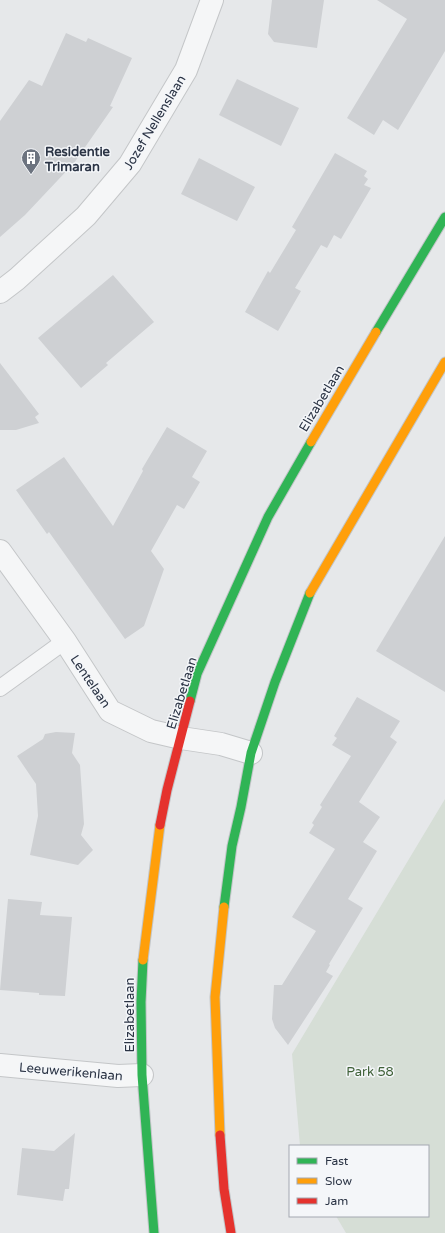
<svg xmlns="http://www.w3.org/2000/svg" width="445" height="1233" font-family="'Varela Round',sans-serif">
  <style>
    .green { fill: #d6ded6 }
    .building { fill: #ced0d3 }
    .lines { fill: none; stroke-linecap: round; stroke-linejoin: round }
    .lane-casing { stroke: #c4c6c8; stroke-width: 18 }
    .street-casing { stroke: #c4c6c8; stroke-width: 24 }
    .fast-casing { stroke: #c2c5c8; stroke-width: 11 }
    .slow-casing { stroke: #c2c5c8; stroke-width: 11 }
    .jam-casing { stroke: #c2c5c8; stroke-width: 11 }
    .lane { stroke: #f5f6f7; stroke-width: 16 }
    .street { stroke: #f5f6f7; stroke-width: 22 }
    .fast { stroke: #30b455; stroke-width: 9 }
    .slow { stroke: #ff9f0a; stroke-width: 9 }
    .jam { stroke: #e5322d; stroke-width: 9 }
    .labels { text-anchor: middle; stroke-width: 3; stroke-linejoin: round; paint-order: stroke }
    .street-label { font-size: 13px; fill: #2b3445; stroke: #f4f6f9 }
    .poi-label { font-size: 13px; font-weight: bold; fill: #2b3445; stroke: #f4f6f9; text-anchor: start }
    .park-label { font-size: 13px; fill: #3f6138; stroke: #f4f6f9 }
  </style>
  <rect width="100%" height="100%" fill="#e6e8ea"/>
  <path class="green" d="M445,799v434h-99l-10,-17h92v-70h-128l-8,-92z"/>
  <path class="building" d="M272,0h52l-7,48 -43,-6 -6,-8z
    M377,0h68v51l-47,79 -15,-10 -9,15 -27,-17 60,-99z
    M66,33l20,9 2,-4 44,20 -22,48 3,1 -39,56 -49,52 -25,22v-116l29,-41 13,6z
    M237,79l62,29 -18,38 -62,-31z
    M335,153l32,18 -3,5 4,3 -4,6 7,3 -30,51 -7,-4 -7,13 -6,-3 -26,43 6,3 -23,40 -33,-19 23,-41 2,2 26,-43 -4,-3z
    M199,158l56,29 -18,34 -56,-27z
    M113,275l41,47 -48,41 2,2 -27,23 -43,-50z
    M0,363l39,51 -4,3 4,6 -23,7h-16z
    M167,427l40,24 -15,26 8,5 -16,27 -7,-4 -26,46 13,18 -20,57 -19,13 -76,-107 -2,2 -31,-44 48,-33 49,69 30,-55 -1,-2z
    M445,536v156l-69,-41z
    M357,697l43,24 -10,16 7,5 -38,60 21,15 -17,25 14,9 -29,48 15,9 -34,56 1,1 -4,7 7,4 -45,69 -13,-17 -3,-9 2,-34h8l34,-54 -24,-14 43,-68 -26,-16 5,-8 -2,-2 10,-16 -2,-2 31,-49 -19,-11 5,-7 -3,-2z
    M56,732l19,1 -3,20 8,12 4,59 -3,11 12,15 -15,15 -48,-10 8,-39 -2,-32 -19,-28 26,-17 2,-5z
    M8,899l34,3 -2,13 32,2 -7,79 -26,-1v-2l-39,-3z
    M75,1133l-6,56h-4l-2,12 -46,-6 5,-47 32,3z"/>
  <g class="lines">
    <defs>
      <path id="lane" d="M0,688l65,-47"/>
      <path id="street" d="M0,292l17,-13 69,-63 44,-52 56,-94 26,-70
        M0,551l65,90 45,70 41,20 30,7 40,6 30,9
        M0,1065l118,11 24,-1"/>
      <path id="fast" d="M376,332l69,-115
        M190,701l7,-27 71,-157 43,-75
        M224,907l8,-61 9,-39 10,-54 24,-71 35,-89
        M143,960l-2,42 1,73 12,158"/>
      <path id="slow" d="M311,442l65,-110
        M310,593l135,-231
        M143,960l17,-135
        M220,1135l-5,-138 9,-90"/>
      <path id="jam" d="M160,825l7,-35 23,-89
        M220,1135l4,54 7,44"/>
    </defs>
    <use href="#lane" class="lane-casing"/>
    <use href="#street" class="street-casing"/>
    <use href="#fast" class="fast-casing"/>
    <use href="#slow" class="slow-casing"/>
    <use href="#jam" class="jam-casing"/>
    <use href="#lane" class="lane"/>
    <use href="#street" class="street"/>
    <use href="#fast" class="fast"/>
    <use href="#slow" class="slow"/>
    <use href="#jam" class="jam"/>
  </g>
  <defs>
    <symbol id="building-pin" viewBox="-11 -11 22 30"><path d="M0 17L-7.5 6A9.5 9.5 0 1 1 7.5 6Z" fill="#6c737f" stroke="#f4f6f9"/><path d="M-4-6H4V6H1V3H-1V6H-4ZM-2.5-4.3h1.7v1.8h-1.7ZM.8-4.3h1.7v1.8H.8ZM-2.5-1h1.7V.8h-1.7ZM.8-1h1.7V.8H.8Z" fill="#fff"/></symbol>
  </defs>
  <g fill-rule="evenodd">
    <use href="#building-pin" x="20" y="147" width="22" height="30"/>
  </g>
  <g class="labels">
    <g class="street-label">
      <text transform="translate(154 122) rotate(-59)" y="5">Jozef Nellenslaan</text>
      <text transform="translate(321 398) rotate(-59)" y="5">Elizabetlaan</text>
      <text transform="translate(91 681) rotate(56)" y="5">Lentelaan</text>
      <text transform="translate(181 693) rotate(-73)" y="5">Elizabetlaan</text>
      <text transform="translate(129 1015) rotate(-90)" y="5">Elizabetlaan</text>
      <text transform="translate(71 1071) rotate(5)" y="5">Leeuwerikenlaan</text>
    </g>
    <g class="poi-label">
      <text x="45" y="156">Residentie<tspan x="45" dy="15">Trimaran</tspan></text>
    </g>
    <g class="park-label">
      <text x="370" y="1076">Park 58</text>
    </g>
  </g>
  <rect x="289" y="1145" width="140" height="72" fill="#f4f6f9" stroke="#a4a8b1"/>
  <rect x="297" y="1158" width="20" height="6" fill="#30b455" stroke="#a4a8b1"/>
  <text x="325" y="1165" font-size="12" fill="#2b3445">Fast</text>
  <rect x="297" y="1178" width="20" height="6" fill="#ff9f0a" stroke="#a4a8b1"/>
  <text x="325" y="1185" font-size="12" fill="#2b3445">Slow</text>
  <rect x="297" y="1198" width="20" height="6" fill="#e5322d" stroke="#a4a8b1"/>
  <text x="325" y="1205" font-size="12" fill="#2b3445">Jam</text>
</svg>
